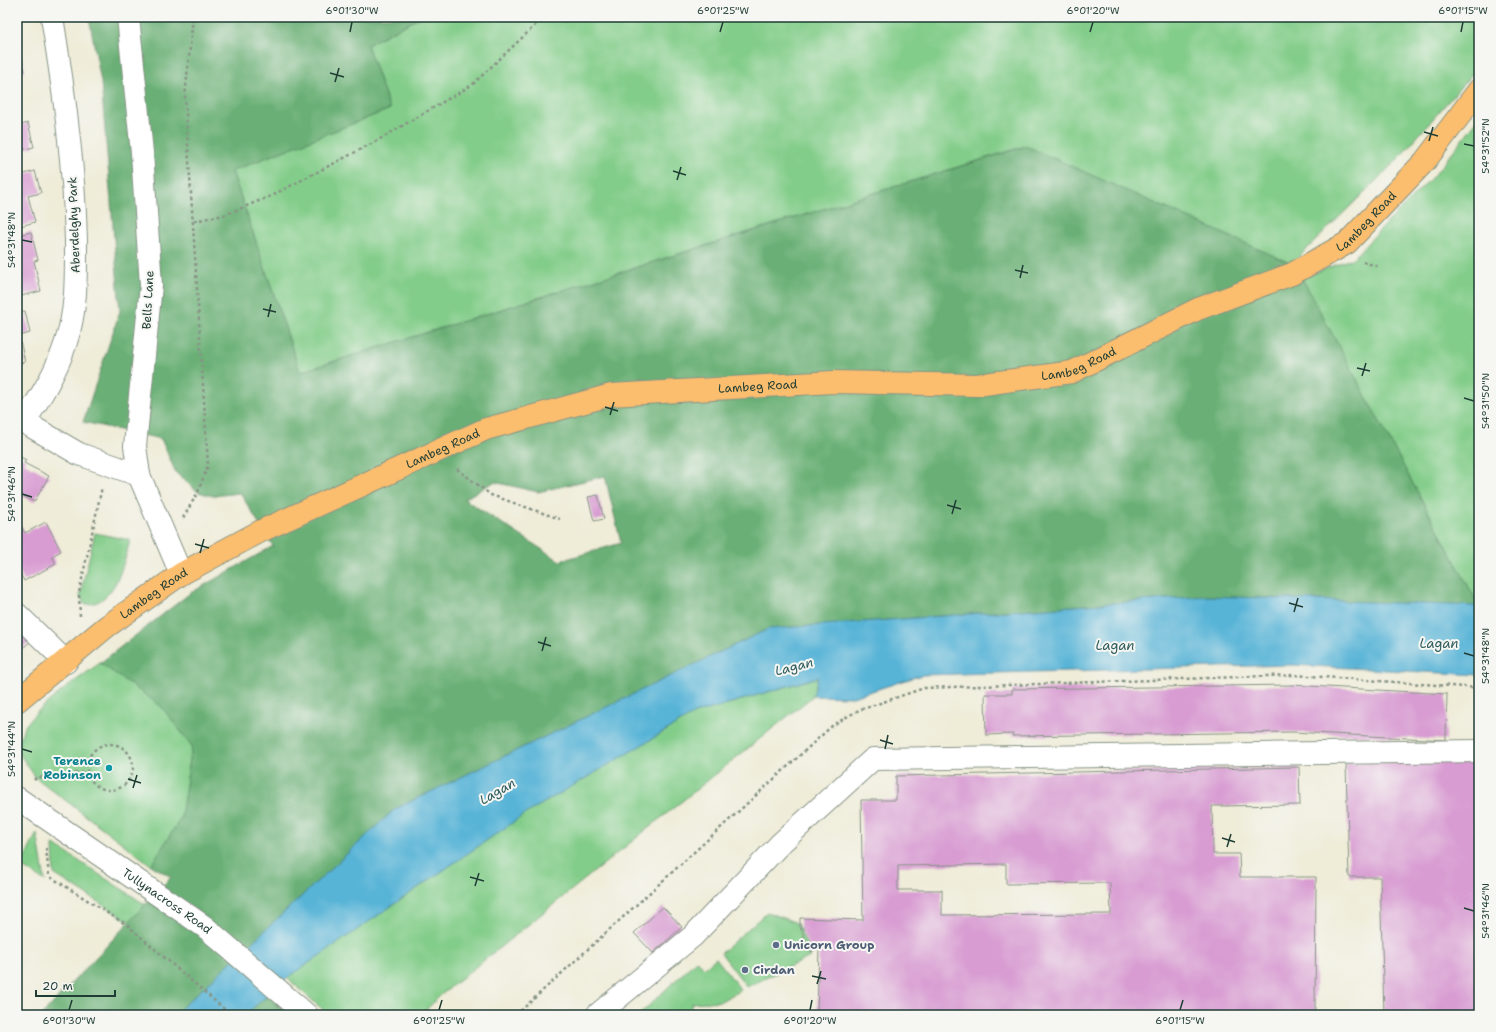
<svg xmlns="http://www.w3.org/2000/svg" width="1496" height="1032" font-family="'Shantell Sans',sans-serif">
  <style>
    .green { fill: #83cd8a; stroke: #51855f }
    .forest { fill: #6ab076; stroke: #447655; fill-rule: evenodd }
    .water { fill: #59b4d7; stroke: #3c7886 }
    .building { fill: #d89cd2; fill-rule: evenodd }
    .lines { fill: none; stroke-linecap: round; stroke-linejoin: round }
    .minor-casing { stroke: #879486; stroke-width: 24 }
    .major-casing { stroke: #879486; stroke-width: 24 }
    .path { stroke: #879486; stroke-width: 2.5; stroke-dasharray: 3 3; stroke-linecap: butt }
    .minor { stroke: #fff; stroke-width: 22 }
    .major { stroke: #fbbd6e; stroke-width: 22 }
    .ticks { fill: none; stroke: #1f3d34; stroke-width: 1.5 }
    .culture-dot { fill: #0f9aa8; stroke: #f6f6f2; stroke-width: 1.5 }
    .service-dot { fill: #5c6f8a; stroke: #f6f6f2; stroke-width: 1.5 }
    .labels { text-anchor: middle; stroke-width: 4; stroke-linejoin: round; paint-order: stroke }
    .street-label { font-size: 12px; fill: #1f3d34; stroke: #f6f6f2 }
    .culture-label { font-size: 12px; font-weight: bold; fill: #0d838f; stroke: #f6f6f2; text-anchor: end }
    .service-label { font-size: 12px; font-weight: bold; fill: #4e5e75; stroke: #f6f6f2; text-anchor: start }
    .water-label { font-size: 13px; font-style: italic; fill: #2e5b5d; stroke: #f6f6f2 }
    .neatline { fill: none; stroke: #1f3d34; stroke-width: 1.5 }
    .ticks-label { font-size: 10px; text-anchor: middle; fill: #1f3d34 }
  </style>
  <rect width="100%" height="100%" fill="#f6f6f2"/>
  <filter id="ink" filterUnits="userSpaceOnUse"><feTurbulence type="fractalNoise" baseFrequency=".025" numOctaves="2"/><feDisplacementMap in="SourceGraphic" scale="8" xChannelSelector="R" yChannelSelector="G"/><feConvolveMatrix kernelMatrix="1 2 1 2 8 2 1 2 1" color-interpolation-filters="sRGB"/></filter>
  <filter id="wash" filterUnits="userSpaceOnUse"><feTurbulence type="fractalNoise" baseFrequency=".012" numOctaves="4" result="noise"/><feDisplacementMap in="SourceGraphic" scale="16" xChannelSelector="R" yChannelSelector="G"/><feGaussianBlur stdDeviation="0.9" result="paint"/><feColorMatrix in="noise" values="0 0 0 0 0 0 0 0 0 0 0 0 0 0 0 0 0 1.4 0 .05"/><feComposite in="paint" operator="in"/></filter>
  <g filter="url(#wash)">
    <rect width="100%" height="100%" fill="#efecd8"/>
    <path class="green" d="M420,17h1059v49l-81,93 -106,105 -267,-118 -725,226 -68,-201 158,-62 -23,-64z
      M1479,118v488l-177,-328 51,-20 83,-85z
      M95,533l35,7c-6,22 -15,67 -46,64l-4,-8z
      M100,663l62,43 30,40 -11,72 -30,47 -115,-87 -18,-26c1,-7 2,-15 5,-22 9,-20 58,-53 77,-67z
      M819,677l-6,19 -371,298 -21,21h-92l-42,-37 238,-164 169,-100z
      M37,833l8,48 -24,-15z
      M53,844l93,61 -16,17 -76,-48z
      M767,912l30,11 13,30v4l-63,30 -26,-34z
      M716,958l25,32 -20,11 -30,2 1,12h-53l58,-55 7,8z"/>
    <path class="forest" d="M89,17h331l-53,28 23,64 -158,62 68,201 726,-226 266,118 10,14 177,328 -272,-10 -439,33 -373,180 -221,206h-132l129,-138 -20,-12 30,-47 11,-72 -31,-40 -61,-43 89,-69 84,-48 -33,-53 -27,3 -15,-4 -22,-19 -15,-34 -78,-17 37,-111 -19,-229zM605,476l16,67 -61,18 -96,-62 30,-17 44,10z
      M268,995l22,20h-45z"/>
    <path class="water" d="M1207,596l272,10v69l-186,-10 -371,10 -69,22 -40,-1 5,-19 -124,37 -169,100 -238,164 -42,37h-71l221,-206 373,-180z"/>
    <g id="blocks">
      <path class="building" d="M17,42l8,29 -8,2z
        M17,117h2l2,8 7,-2 6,24 -17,4z
        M35,171l6,22 -13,3 7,26 -18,5v-51z
        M31,232l7,28 -4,1 7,30 -24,6v-62z
        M25,311l5,22 -11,3 6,26 -8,2v-51z
        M17,455l9,5 -2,3 25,13 -15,26 -17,-9z
        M598,495l6,24 -10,2 -6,-24z
        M17,518l8,15 21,-11 15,29 -9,5 4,8 -32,17 -7,-14z
        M17,625l14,16 -14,12z
        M1292,685l155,9 -1,46 -153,-8 -281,4 1,-2 -27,1 -1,-41h27v-5z
        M1479,759v256h-95l-4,-138h-31l-3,-114z
        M1299,767l1,38 -88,1 1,48h26l1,23h76l-1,138h-498l2,-68 -8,5 -11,-25v-9l63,2 -2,-120h35v-24zM1006,864v20l104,-1 1,31 -169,1v-25h-44v-24z
        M663,907l19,20 -29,26 -19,-20z"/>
    </g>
  </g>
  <g filter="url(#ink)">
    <use href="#blocks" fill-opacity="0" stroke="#879486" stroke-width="1"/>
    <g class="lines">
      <defs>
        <g id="minor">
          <path d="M128,17l14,136 9,132 -16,161 4,29 42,99"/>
          <path d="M17,418l62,36 60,21"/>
          <path d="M24,422c16,-24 33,-51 42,-80 11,-33 10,-68 10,-102 -2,-76 -12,-148 -24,-223"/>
          <path d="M17,614l49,48"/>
          <path id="s1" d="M17,798l188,129 102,88"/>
          <path d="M597,1015l96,-79 88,-93 92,-84 606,-8"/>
        </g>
        <g id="major">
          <path id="s2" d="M17,701l89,-74 75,-53 80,-43 225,-102 125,-34 222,-13 144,3 95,-13 126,-63 94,-35 55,-31 78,-82 54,-71"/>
        </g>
      </defs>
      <use href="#minor" class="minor-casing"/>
      <use href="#major" class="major-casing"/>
      <path class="path" d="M194,221l30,-6 47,-19 102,-53 99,-58 72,-68
        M1363,262l17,5
        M457,469l34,26 69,24
        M183,518l15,-26 10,-27 -23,-368 8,-80
        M80,616l-1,-23 23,-106
        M87 767a23 23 0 1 1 46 0a23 23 0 1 1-46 0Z
        M34,780l2,-2 51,-6
        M46,848l3,28 78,49 104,90
        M516,1015l317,-290 24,-14 67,-23 371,-13 184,13"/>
      <use href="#minor" class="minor"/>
      <use href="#major" class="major"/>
    </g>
  </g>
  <path class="ticks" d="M350,32l2,-10M720,32l3,-10M1090,32l3,-10M1461,32l2,-10M330,73l14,4M335,82l4,-14M1424,132l14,4M1429,141l4,-14M1464,144l10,2M673,171l13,4M677,180l4,-13M22,240l10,2M1015,270l13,3M1020,278l3,-13M263,309l13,3M268,317l3,-13M1357,368l13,3M1362,376l4,-13M1464,398l10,3M605,407l13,4M610,415l4,-13M22,494l10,3M947,505l14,4M952,514l4,-14M195,544l14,4M200,553l4,-14M1289,603l14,4M1294,612l4,-14M538,642l13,4M542,651l4,-14M1464,653l10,3M880,740l13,4M22,749l10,3M885,749l3,-14M128,779l13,4M133,788l4,-13M1222,838l13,4M1227,847l4,-13M470,877l14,4M475,886l4,-13M1464,908l10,3M812,976l14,3M817,984l4,-13M69,1010l3,-10M439,1010l3,-10M810,1010l2,-10M1180,1010l3,-10"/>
  <circle class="culture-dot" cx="109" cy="768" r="4"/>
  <g class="service-dot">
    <circle cx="776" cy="945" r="4"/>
    <circle cx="745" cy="970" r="4"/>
  </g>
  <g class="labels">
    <g class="street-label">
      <text dy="4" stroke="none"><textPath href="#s2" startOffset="1470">Lambeg Road</textPath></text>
      <text transform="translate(74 225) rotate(-92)" y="4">Aberdelghy Park</text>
      <text transform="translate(148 300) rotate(-87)" y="4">Bells Lane</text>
      <text dy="4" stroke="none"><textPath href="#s2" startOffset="1146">Lambeg Road</textPath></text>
      <text dy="4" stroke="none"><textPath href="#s2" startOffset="822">Lambeg Road</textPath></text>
      <text dy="4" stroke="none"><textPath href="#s2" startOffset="498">Lambeg Road</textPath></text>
      <text dy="4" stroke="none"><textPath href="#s2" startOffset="174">Lambeg Road</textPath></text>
      <text dy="4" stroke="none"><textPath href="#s1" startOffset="182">Tullynacross Road</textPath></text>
    </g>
    <g class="culture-label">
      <text x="101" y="765">Terence<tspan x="101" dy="14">Robinson</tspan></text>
    </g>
    <g class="service-label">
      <text x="784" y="949">Unicorn Group</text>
      <text x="753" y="974">Cirdan</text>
    </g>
    <g class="water-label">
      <text x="1439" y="648">Lagan</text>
      <text x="1115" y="650">Lagan</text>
      <text transform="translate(794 666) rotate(-14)" y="5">Lagan</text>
      <text transform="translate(497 791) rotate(-30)" y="5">Lagan</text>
    </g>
  </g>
  <rect width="1496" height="1032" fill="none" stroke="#f6f6f2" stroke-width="44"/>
  <path d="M36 990v6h79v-6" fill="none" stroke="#1f3d34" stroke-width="2"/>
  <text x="42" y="990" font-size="12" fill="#1f3d34" stroke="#f6f6f2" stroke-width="3" paint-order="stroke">20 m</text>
  <rect x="22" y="22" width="1452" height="988" class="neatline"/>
  <g class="ticks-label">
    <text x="352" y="14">6°01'30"W</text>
    <text x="723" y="14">6°01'25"W</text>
    <text x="1093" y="14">6°01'20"W</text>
    <text x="1463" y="14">6°01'15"W</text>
    <text transform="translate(1485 146) rotate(-90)" y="4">54°31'52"N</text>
    <text transform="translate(11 240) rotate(-90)" y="4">54°31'48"N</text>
    <text transform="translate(1485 401) rotate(-90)" y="4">54°31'50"N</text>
    <text transform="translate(11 494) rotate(-90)" y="4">54°31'46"N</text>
    <text transform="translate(1485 656) rotate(-90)" y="4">54°31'48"N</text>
    <text transform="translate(11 749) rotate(-90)" y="4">54°31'44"N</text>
    <text transform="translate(1485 911) rotate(-90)" y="4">54°31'46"N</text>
    <text x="69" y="1024">6°01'30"W</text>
    <text x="439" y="1024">6°01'25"W</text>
    <text x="810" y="1024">6°01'20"W</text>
    <text x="1180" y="1024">6°01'15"W</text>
  </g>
</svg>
